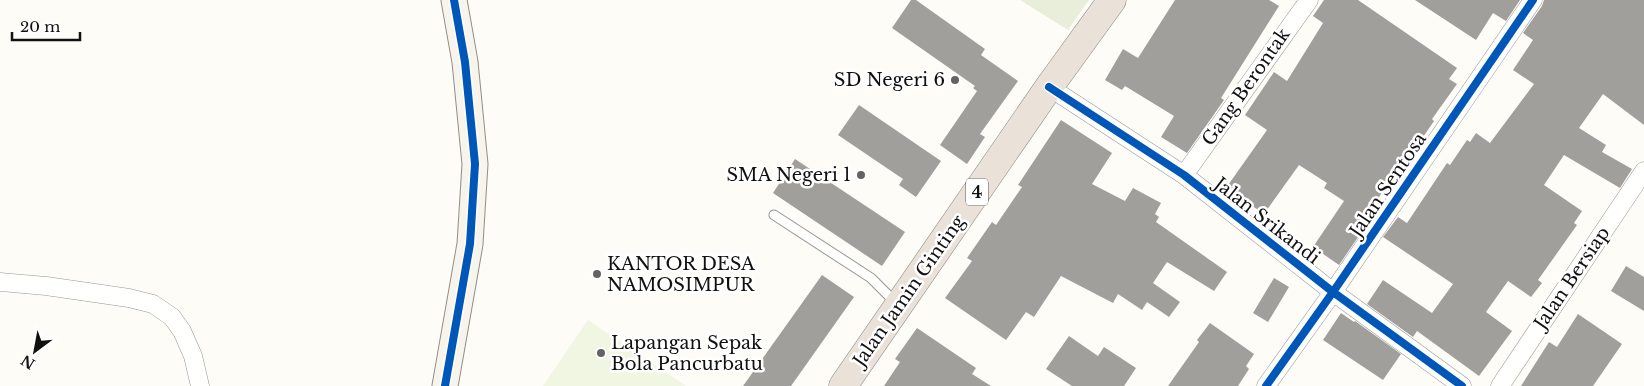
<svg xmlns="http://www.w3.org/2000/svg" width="1644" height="386" font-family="'Libre Baskerville',serif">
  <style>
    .cemetery { fill: #e9eedb }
    .pitch { fill: #f0f6e1 }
    .building { fill: #a19f9c }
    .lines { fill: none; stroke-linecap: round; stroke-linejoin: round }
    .lane-casing { stroke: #979795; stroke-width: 11 }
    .street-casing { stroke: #979795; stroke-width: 19 }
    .secondary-casing { stroke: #8e8d8b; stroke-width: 27 }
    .highway-casing { stroke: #858482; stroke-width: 29 }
    .lane { stroke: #fffffe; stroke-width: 9 }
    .street { stroke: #fffffe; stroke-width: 18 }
    .secondary { stroke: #f6f4eb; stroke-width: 25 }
    .highway { stroke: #eae1d8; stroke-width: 28 }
    .cycleway-casing { stroke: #fff; stroke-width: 11 }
    .cycleway { stroke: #0057b8; stroke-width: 8 }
    .poi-dot { fill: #646362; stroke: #fff; stroke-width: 2 }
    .labels { text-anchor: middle; stroke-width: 5; stroke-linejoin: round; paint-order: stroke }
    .shield { fill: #fff; stroke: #585858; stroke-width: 1 }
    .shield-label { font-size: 16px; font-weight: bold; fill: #111 }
    .poi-label { font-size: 18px; fill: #111; stroke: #fff; text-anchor: end }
    .street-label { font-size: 18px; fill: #111; stroke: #fff }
  </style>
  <rect width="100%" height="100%" fill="#fdfcf7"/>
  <path class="cemetery" d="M1020,0h69l-21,30z"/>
  <path class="pitch" d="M588,320l98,66h-143z"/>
  <path class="building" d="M911,0h5l69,49 -4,6 37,26 -38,53 5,3 -18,27 -27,-19 37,-54 -4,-3 2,-2 -83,-58z
    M1175,0h94l10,6 -58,92 3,2 -37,53 -26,-16 13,-21 -49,-30 -3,4 -17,-10 18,-31 15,9z
    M1324,0h34l99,68 -8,11 8,5 -25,35 2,2 -17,25 -4,-3 -37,59 4,3 -41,60 -26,-18 31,-46 -20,-13 3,-5 -28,-18 -35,49 -38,-26 41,-58 -22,-15 29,-43 13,9 36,-58 -10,-7z
    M1415,0h105l-14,21 -13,-8 -17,27z
    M1544,0h100v125l-41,-31 -24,34 27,17 -4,7 30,17 -12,19 -56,-33 -20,30 38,26 -8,12 3,2 -39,55 4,3 -11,14 -23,-16 -22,31 26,19 -33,45 -62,-45 -4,6 -46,-33 16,-24 49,33 21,-29 -70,-47 15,-20 9,6 40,-60 3,2 17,-25 3,2 6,-9 14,10 44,-59 -21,-14 20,-30 -10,-7 19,-27z
    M859,105l82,56 -25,36 -17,-12 4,-6 -65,-44z
    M1061,120l51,33 -20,31 33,17 8,-13 28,15 -6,11 4,3 -3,5 71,50 -13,19 -47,-29 -14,21 27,19 -11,15 -22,-15 -5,8 -24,-16 -5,9 -52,-27 -27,41 -8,-5 -20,28 -61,-42 27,-37 -5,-3 25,-36 4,3 26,-38 -4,-2z
    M795,159l110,73 -23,34 -109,-73z
    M1626,266l18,11v34l-33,-20z
    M822,275l32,22 -63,89h-48z
    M1274,278l15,9 -21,35 -15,-9z
    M1341,313l13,9 1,-1 46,33 -18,26 -60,-40z
    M1578,314l44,30 -29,42h-72l28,-44 8,5z
    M1210,323l44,31 -8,12 3,3 -11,17h-70l31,-44 -2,-2z
    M917,328l59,40 -4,6 19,12h-107l16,-24 -5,-3z
    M1069,336l29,20 6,-9 32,21 -12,18h-52l-26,-17z"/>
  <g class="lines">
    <defs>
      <path id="lane" d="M774,215l97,63 26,26"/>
      <path id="street" d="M1049,87l135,88 149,117 129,94
        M1184,175l125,-175
        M0,282l46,4 83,12 24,6 19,13 10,14 11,25 7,30
        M1266,386l67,-94 200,-292
        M1500,386l144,-215"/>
      <path id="secondary" d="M445,386l25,-142 5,-80 -10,-102 -11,-62"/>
      <path id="highway" d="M843,386l206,-299 63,-87"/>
    </defs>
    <use href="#lane" class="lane-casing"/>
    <use href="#street" class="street-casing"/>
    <use href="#secondary" class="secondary-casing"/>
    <use href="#highway" class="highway-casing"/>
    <use href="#lane" class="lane"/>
    <use href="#street" class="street"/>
    <use href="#secondary" class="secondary"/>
    <use href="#highway" class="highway"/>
    <defs>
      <path id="cycleway" d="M1049,87l135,88 149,117 129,94
        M445,386l25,-142 5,-80 -10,-102 -11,-62
        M1266,386l67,-94 200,-292"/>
    </defs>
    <use href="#cycleway" class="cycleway-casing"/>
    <use href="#cycleway" class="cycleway"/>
  </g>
  <g class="poi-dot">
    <circle cx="955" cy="80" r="5"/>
    <circle cx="861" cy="175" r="5"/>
    <circle cx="597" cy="274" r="5"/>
    <circle cx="601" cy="353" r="5"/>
  </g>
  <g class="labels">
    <rect class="shield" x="966" y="178.5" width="22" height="27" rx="4"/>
    <g class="shield-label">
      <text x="977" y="198">4</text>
    </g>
    <g class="poi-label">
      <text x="945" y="86">SD Negeri 6</text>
      <text x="851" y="181">SMA Negeri 1</text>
      <text x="607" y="270" text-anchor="start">KANTOR DESA<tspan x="607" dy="21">NAMOSIMPUR</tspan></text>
      <text x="611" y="349" text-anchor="start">Lapangan Sepak<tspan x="611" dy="21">Bola Pancurbatu</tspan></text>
    </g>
    <g class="street-label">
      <text transform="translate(1246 87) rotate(-55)" y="6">Gang Berontak</text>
      <text transform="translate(1388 185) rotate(-56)" y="6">Jalan Sentosa</text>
      <text transform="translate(1267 221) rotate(38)" y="6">Jalan Srikandi</text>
      <text transform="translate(1572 278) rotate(-56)" y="6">Jalan Bersiap</text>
      <text transform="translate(909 291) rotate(-55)" y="6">Jalan Jamin Ginting</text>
    </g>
  </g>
  <g transform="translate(35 351) rotate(212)" stroke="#ffffff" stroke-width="4" paint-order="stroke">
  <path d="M0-4L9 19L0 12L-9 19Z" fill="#111111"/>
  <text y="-8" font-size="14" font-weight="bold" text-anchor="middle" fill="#111111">N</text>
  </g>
  <path d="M12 32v8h68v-8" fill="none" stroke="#111111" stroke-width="2.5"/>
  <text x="20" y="32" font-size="15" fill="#111111" stroke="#ffffff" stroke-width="4" paint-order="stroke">20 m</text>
</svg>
